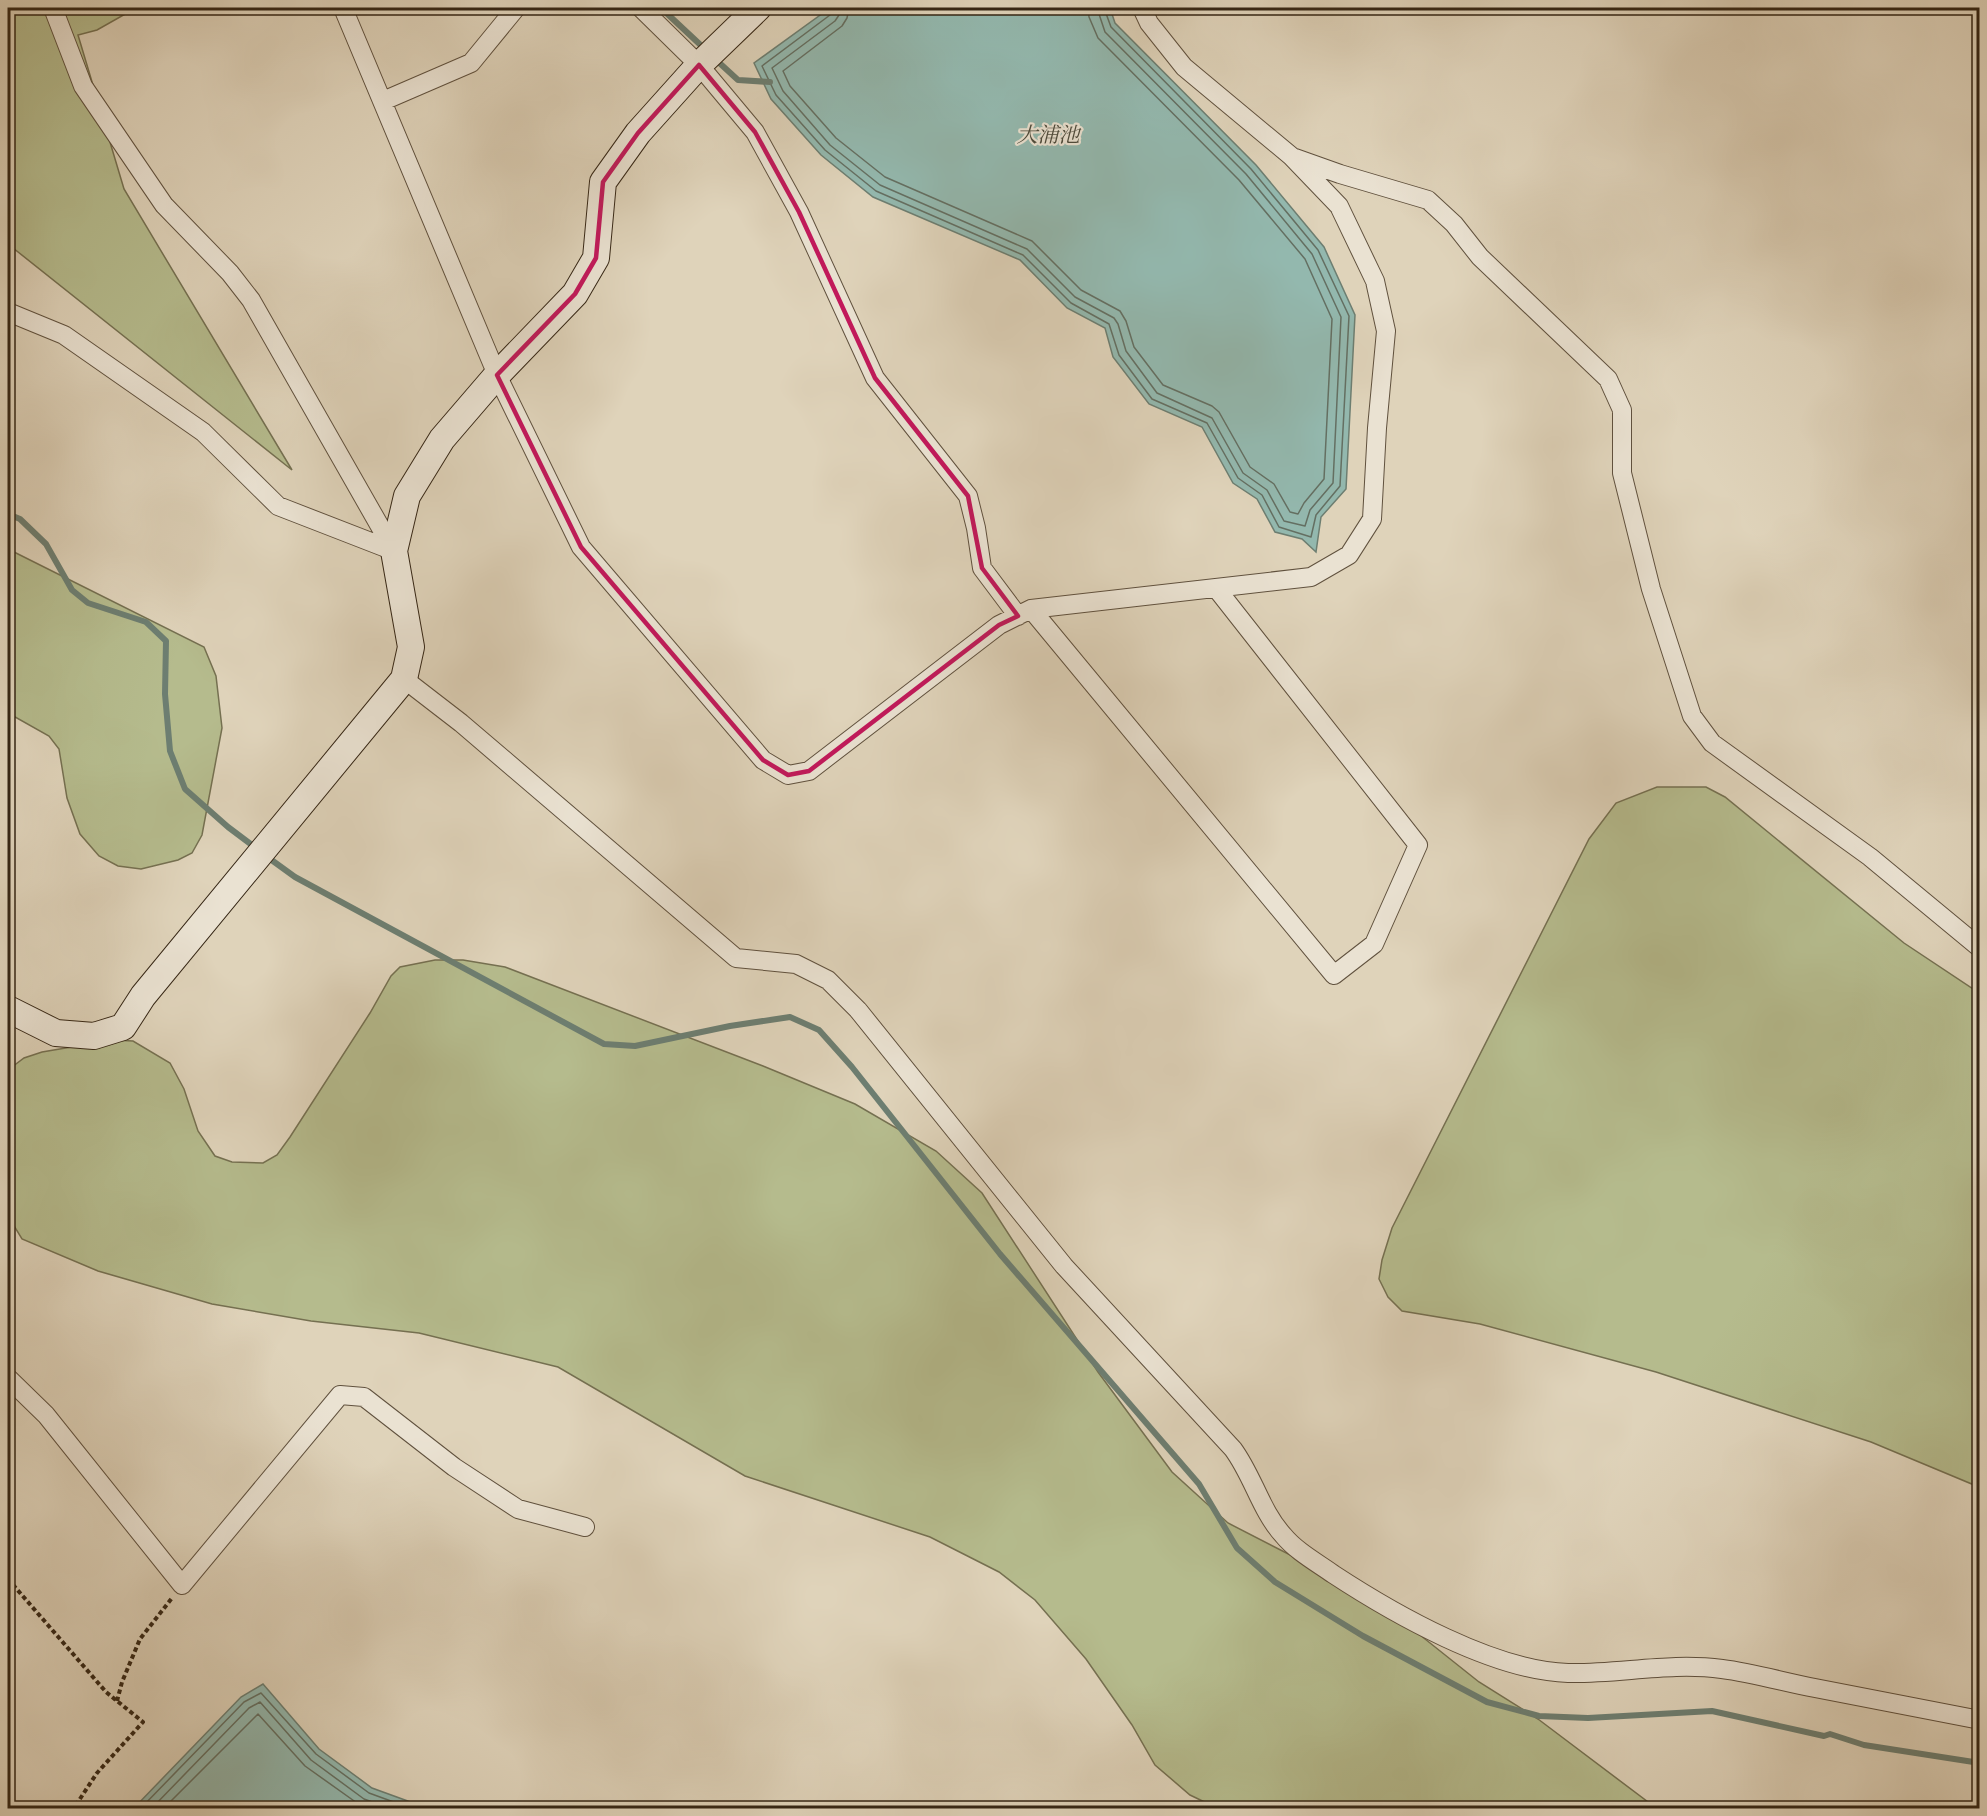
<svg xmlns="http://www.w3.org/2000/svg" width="1987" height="1816" font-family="Cardo,'Noto Serif JP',serif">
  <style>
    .green { fill: #b5bb8d; stroke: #757051; stroke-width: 1.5 }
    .water { fill: #93b8ae; stroke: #6d7e71; stroke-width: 1.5 }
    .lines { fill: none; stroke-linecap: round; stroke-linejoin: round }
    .shore { stroke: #646f62; stroke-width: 1.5 }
    .stream { stroke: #6d7e71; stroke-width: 6 }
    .street-casing { stroke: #60513e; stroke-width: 20 }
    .secondary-casing { stroke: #352615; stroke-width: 28 }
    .path { stroke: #352615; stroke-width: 4; stroke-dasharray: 4.5 3; stroke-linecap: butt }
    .street { stroke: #eae2d2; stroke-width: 18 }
    .secondary { stroke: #eae2d2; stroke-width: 26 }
    .marked { fill: none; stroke: #c2185b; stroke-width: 4.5; stroke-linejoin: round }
    .labels { text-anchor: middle; stroke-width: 4.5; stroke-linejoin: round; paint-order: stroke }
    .water-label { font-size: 21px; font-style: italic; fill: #4c4a3b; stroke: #eae2d2 }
  </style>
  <rect width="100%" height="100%" fill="#dfd3ba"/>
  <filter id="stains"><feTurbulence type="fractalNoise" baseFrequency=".00333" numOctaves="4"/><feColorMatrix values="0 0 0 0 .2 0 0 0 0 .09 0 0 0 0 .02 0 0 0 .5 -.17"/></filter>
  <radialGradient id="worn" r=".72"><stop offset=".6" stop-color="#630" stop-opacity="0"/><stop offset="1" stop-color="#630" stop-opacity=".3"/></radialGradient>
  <path class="green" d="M8,8h128l-39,22 -19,5 46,154 168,281 -284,-226z
    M8,549l196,98 12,29 6,52 -20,107 -10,18 -14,7 -37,9 -23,-3 -19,-10 -19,-22 -13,-36 -8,-49 -10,-13 -41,-23z
    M1657,787h49l19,10 179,146 75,50v494l-108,-45 -215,-70 -176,-48 -78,-13 -14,-14 -9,-18 3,-19 10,-32 197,-389 27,-36z
    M435,960h28l42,7 258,99 92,38 81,47 46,42 116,179 74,100 56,51 78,40 114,72 59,47 59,37 118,89h-439l-27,-13 -35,-30 -23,-40 -46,-66 -51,-59 -36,-28 -69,-35 -185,-61 -187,-109 -139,-34 -108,-12 -99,-17 -114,-33 -76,-32 -14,-23v-146l16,-12 18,-6 71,-12 20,1 37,22 14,26 14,42 17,25 17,6 31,1 14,-8 13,-18 80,-124 21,-37 9,-9z"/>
  <path class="water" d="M830,8h280l5,15 141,142 68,82 31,68 -9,174 -25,28 -5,35 -14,-13 -27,-7 -18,-33 -24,-16 -31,-56 -53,-23 -36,-47 -8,-29 -38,-20 -47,-48 -147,-63 -52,-42 -50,-56 -17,-36z
    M263,1684l56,65 53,39 55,20h-293l107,-111z"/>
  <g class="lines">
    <path class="shore" d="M833,8l-3,7 -68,51 14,29 49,55 51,41 147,64 48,48 38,21 10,31 33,44 55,24 31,55 24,17 17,32 32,10 5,-22 24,-29 9,-170 -31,-66 -67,-81 -140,-142 -7,-19
      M840,8l-1,7 -4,6 -63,47 11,23 47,54 50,40 147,64 48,48 39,21 4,6 8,27 31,42 55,25 31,55 24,17 17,31 21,5 5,-16 23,-27 8,-166 -29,-63 -66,-80 -141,-142 -8,-24
      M849,8l-2,10 -5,8 -59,45 7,15 46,52 49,39 147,64 49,49 39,21 6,10 8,26 29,38 49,21 7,6 31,55 24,17 16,28 8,2 6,-11 20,-24 8,-160 -27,-60 -66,-79 -141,-142 -9,-21 -1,-9
      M141,1808l103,-106 17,-9 55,61 53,39 41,15
      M152,1808l97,-100 11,-6 51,58 53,39 25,9
      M164,1808l94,-94 47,52 59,42"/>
    <path class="stream" d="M661,8l46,43
      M714,58l24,22 32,2
      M8,514l12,5 26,25 26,46 16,13 58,19 20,19 -1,53 5,57 15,38 43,38 28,21
      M266,856l29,21 309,167 31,2 95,-20 60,-9 29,13 33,37 148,187 199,230 38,64 38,34 88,54 124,66 52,14 49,2 124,-7 112,25 6,-2 34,11 116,18"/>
    <defs>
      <path id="street" d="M53,8l30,78 81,119 66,68 21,27 143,251
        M343,8l154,367 84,172 182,213 25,15 21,-4 190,-146 32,-16 280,-32 38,-22 23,-36 5,-91 9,-97 -11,-50 -36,-75 -48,-50 -107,-89 -35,-44 -7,-15
        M641,8l58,57 56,67 44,80 76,166 93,118 8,32 6,40 36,48
        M383,101l88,-38 45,-55
        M1295,158l45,16 88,26 26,24 26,33 128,122 14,31v63l29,116 41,127 20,27 158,114 110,91
        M8,312l56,23 139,97 75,74 116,45
        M1031,609l303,366 40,-31 44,-99 -202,-257
        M404,679l57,44 275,235 60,6 32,16 30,30 206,256 169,183c20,27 28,62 50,86 13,16 33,27 50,39 61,40 161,97 235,99 52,1 102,-11 154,-4 31,4 62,13 93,19 55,11 110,21 165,32
        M8,1378l38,37 136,170 158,-190 24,2 90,70 64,42 67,18"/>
      <path id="secondary" d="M8,1009l48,24 38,3 29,-9 20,-31 261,-317 7,-32 -17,-96 13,-55 35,-57 55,-64 78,-81 21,-36 7,-76 35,-49 61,-68 59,-57"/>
    </defs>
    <use href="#street" class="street-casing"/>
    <use href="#secondary" class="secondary-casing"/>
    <path class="path" d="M8,1579l98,113 37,30 -46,51 -23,35
      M117,1701l5,-19 18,-43 32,-41
      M8,1804l4,4"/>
    <use href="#street" class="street"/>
    <use href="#secondary" class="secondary"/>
  </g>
  <path class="marked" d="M699,65l56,67 44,80 76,166 93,118 14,72 36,48 -19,9 -190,146 -21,4 -25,-15 -182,-213 -84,-172 78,-81 21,-36 7,-76 35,-49z"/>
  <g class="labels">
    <g class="water-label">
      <text x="1048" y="142">大浦池</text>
    </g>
  </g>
  <rect width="1987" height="1816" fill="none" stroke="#dfd3ba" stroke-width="30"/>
  <rect x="9" y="9" width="1969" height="1798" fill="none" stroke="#352615" stroke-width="3"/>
  <rect x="15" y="15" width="1957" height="1786" fill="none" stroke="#352615" stroke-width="1.5"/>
  <rect width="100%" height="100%" filter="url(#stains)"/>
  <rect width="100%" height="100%" fill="url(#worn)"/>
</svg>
